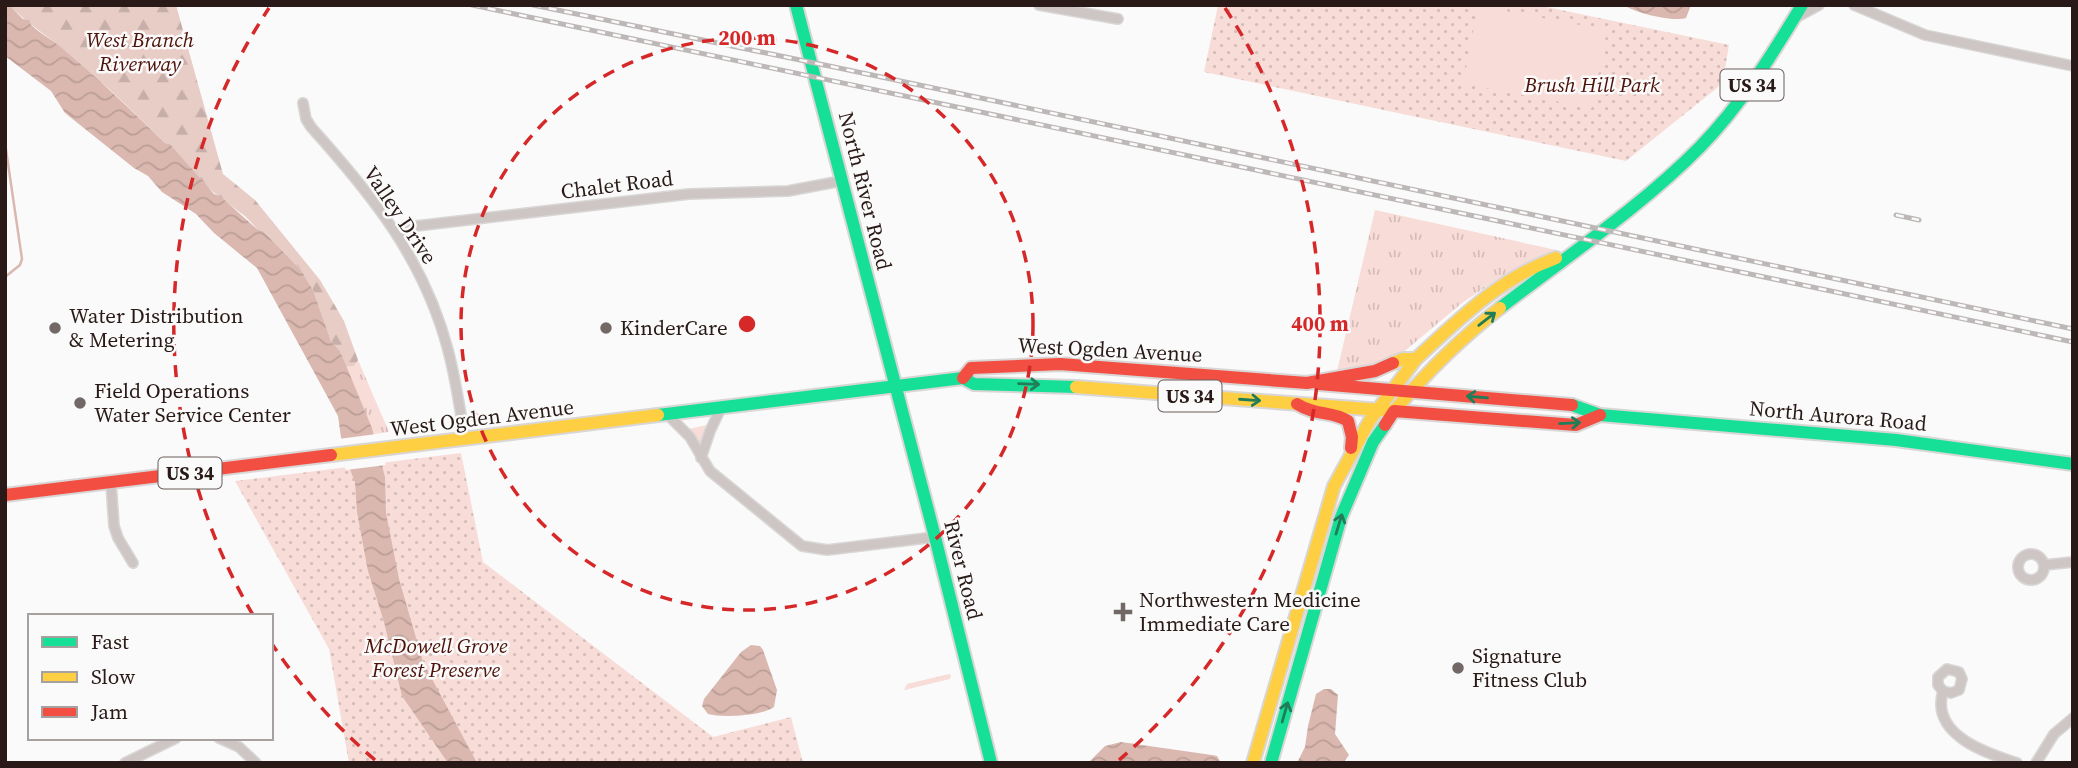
<svg xmlns="http://www.w3.org/2000/svg" width="2078" height="768" font-family="'Source Serif 4',serif">
  <style>
    .grass { fill: url(#grass-tufts) }
    .forest { fill: url(#forest-firs) }
    .park { fill: url(#park-dots) }
    .garden { fill: #f8dcd7 }
    .water { fill: url(#water-waves) }
    .pier { fill: #fafafa }
    .lines { fill: none; stroke-linecap: round; stroke-linejoin: round }
    .stream { stroke: #dab8b0; stroke-width: 2.5 }
    .street-casing { stroke: #d9d6d6; stroke-width: 12 }
    .fast-casing { stroke: #d9d6d6; stroke-width: 16 }
    .slow-casing { stroke: #d9d6d6; stroke-width: 16 }
    .jam-casing { stroke: #d9d6d6; stroke-width: 16 }
    .street { stroke: #cdc6c4; stroke-width: 9 }
    .fast { stroke: #16e098; stroke-width: 12 }
    .slow { stroke: #ffcf43; stroke-width: 12 }
    .jam { stroke: #f24e42; stroke-width: 12 }
    .rail-casing { stroke: #bdb8b7; stroke-width: 5 }
    .rail { stroke: #fafafa; stroke-width: 2.5; stroke-dasharray: 8; stroke-linecap: butt }
    .oneway { stroke: #207d58 }
    .ring { fill: none; stroke: #d62828; stroke-width: 3.5; stroke-dasharray: 12 9 }
    .poi-dot { fill: #726866; stroke: #fafafa; stroke-width: 2.5 }
    .labels { text-anchor: middle; stroke-width: 5; stroke-linejoin: round; paint-order: stroke }
    .shield { fill: #fafafa; stroke: #685d5b; stroke-width: 2 }
    .shield-label { font-size: 19px; font-weight: bold; fill: #291a17 }
    .park-label { font-size: 21px; font-style: italic; fill: #4d1108; stroke: #fafafa }
    .street-label { font-size: 21px; fill: #291a17; stroke: #fafafa }
    .poi-label { font-size: 21px; fill: #291a17; stroke: #fafafa; text-anchor: start }
    .centre { fill: #d62828; stroke: #fafafa; stroke-width: 3.5 }
    .ring-label { font-size: 21px; text-anchor: middle; font-weight: bold; fill: #d62828; stroke: #fafafa; stroke-width: 5; stroke-linejoin: round; paint-order: stroke }
  </style>
  <defs>
    <pattern id="grass-tufts" width="24" height="20" patternUnits="userSpaceOnUse" patternTransform="scale(1.75)"><rect width="24" height="20" fill="#f8dcd7"/><path d="M3 7l-1-3M5 7V3M7 7l1-3M15 17l-1-3M17 17v-4M19 17l1-3" fill="none" stroke="#d5bcb8"/></pattern>
    <pattern id="forest-firs" width="22" height="20" patternUnits="userSpaceOnUse" patternTransform="scale(1.75)"><rect width="22" height="20" fill="#e8ccc6"/><path d="M5 1l3.5 6h-7zM16 11l3.5 6h-7z" fill="#c7afa9"/></pattern>
    <pattern id="park-dots" width="8" height="8" patternUnits="userSpaceOnUse" patternTransform="scale(1.75)"><rect width="8" height="8" fill="#f8dcd7"/><path d="M2 2h.1M6 6h.1" fill="none" stroke="#d5bcb8" stroke-width="1.8" stroke-linecap="round"/></pattern>
    <pattern id="water-waves" width="16" height="10" patternUnits="userSpaceOnUse" patternTransform="scale(1.75)"><rect width="16" height="10" fill="#dab8b0"/><path d="M0 5q4-4 8 0t8 0" fill="none" stroke="#bb9e97"/></pattern>
  </defs>
  <rect width="100%" height="100%" fill="#fafafa"/>
  <path class="grass" d="M1375,210l181,40 -61,31 -33,22 -62,52c-20,10 -41,13 -63,16z
    M358,360l31,72 -15,2 -28,-67 8,-1z
    M707,425l2,1 -6,26 -14,-23z
    M949,674l2,1 -1,4 -46,11 3,-6z"/>
  <path class="forest" d="M9,5h167l47,169 32,26 65,80 24,41 14,39 -4,6 -8,1 -6,-16 -9,-10 -18,-51 -12,-20 -38,-39 -5,-1 -12,-13 -38,-29 -38,-44 -5,-1c-29,-29 -58,-57 -90,-84 -21,-19 -45,-33 -66,-54z"/>
  <path class="park" d="M1218,5h319l192,40 -6,35 -6,8 -91,73 -422,-89z
    M461,453l22,109 230,175 78,-20 12,46h-454l-20,-114 -94,-168z"/>
  <path class="garden" d="M1478,6l129,24 -15,78 -129,-24z"/>
  <path class="water" d="M5,5h4l14,14 4,1c8,11 23,18 34,27 36,30 70,63 104,96l5,1 44,50 6,2 38,34 5,1 38,39 12,20 18,51 9,10 32,77 13,49 1,36 13,66 24,83 54,101h-29l-46,-67 -18,-74 -16,-51 -11,-59 -2,-30 -12,-30 -5,-36 -81,-148 -43,-35 -18,-19 -34,-22 -14,-16 -14,-8 -69,-55 -14,-22 -46,-35z
    M1624,5h67l-5,13c-14,4 -51,-5 -62,-13z
    M751,645l9,1 3,4 14,40 -3,17c-12,9 -51,11 -66,7l-6,-8 2,-7 37,-47z
    M1324,689h7l7,6 -3,39 14,21 -6,8h-46l8,-16 3,-21 8,-32z
    M1121,742l91,13 5,1 4,7h-133l17,-17z"/>
  <path class="pier" d="M377,434l9,31 -40,5 -7,-17 -1,-14z"/>
  <g class="lines">
    <path class="stream" d="M5,143l17,116 -2,6 -15,12"/>
    <defs>
      <path id="street" d="M1039,5l79,14
        M1854,5l71,30 148,31
        M1797,17l22,-12
        M303,103l3,16 5,8c62,69 113,132 137,223 8,30 12,60 17,90
        M397,234l19,-8 273,-32 99,-3 53,-10
        M668,415l22,22 20,34 92,75 25,4 108,-13
        M701,458l9,-27 11,-23
        M111,483l3,43 4,12 15,25
        M2018 567a13 13 0 1 1 26 0a13 13 0 1 1-26 0Z
        M2044,565l29,-3
        M1943,691l8,2 8,-3 3,-11 -3,-7 -12,-3 -9,8v8l5,6c-13,44 43,62 74,72
        M219,738l20,9 17,16
        M125,763l51,-25
        M2036,763l18,-29 19,-16"/>
      <path id="fast" d="M796,5l139,532 56,226
        M1500,308c66,-51 142,-102 200,-161 41,-42 72,-92 102,-142
        M1572,405l28,10 296,25 177,24
        M658,415l305,-37 11,6 102,3
        M1271,763l70,-246 32,-75 12,-17"/>
      <path id="slow" d="M1393,363l10,-4h13c43,-40 84,-81 140,-101
        M1076,387l318,24c32,-38 67,-73 106,-103
        M331,455l327,-40
        M1253,763l81,-277 36,-66 46,-61"/>
      <path id="jam" d="M963,378l8,-10 89,-4 247,19 68,-12 18,-8
        M1319,384l253,21
        M1297,404c19,12 36,7 51,17l4,16 -1,11
        M1385,425l9,-14 182,14 24,-10
        M5,495l326,-40"/>
    </defs>
    <use href="#street" class="street-casing"/>
    <use href="#fast" class="fast-casing"/>
    <use href="#slow" class="slow-casing"/>
    <use href="#jam" class="jam-casing"/>
    <use href="#street" class="street"/>
    <use href="#fast" class="fast"/>
    <use href="#slow" class="slow"/>
    <use href="#jam" class="jam"/>
    <defs>
      <path id="rail" d="M472,5l1601,337
        M533,5l301,62 1239,262
        M1896,215l23,5"/>
    </defs>
    <use href="#rail" class="rail-casing"/>
    <use href="#rail" class="rail"/>
  </g>
  <defs><path id="oneway-shaft" d="M-6 0H5M1.5-3L5.5 0L1.5 3" fill="none" stroke-width="1.6" stroke-linecap="round" stroke-linejoin="round" transform="scale(1.75)"/></defs>
  <g class="oneway">
    <use href="#oneway-shaft" transform="translate(1487 319) rotate(-38)"/>
    <use href="#oneway-shaft" transform="translate(1029 384) rotate(2)"/>
    <use href="#oneway-shaft" transform="translate(1477 397) rotate(-175)"/>
    <use href="#oneway-shaft" transform="translate(1250 400) rotate(4)"/>
    <use href="#oneway-shaft" transform="translate(1570 423) rotate(-3)"/>
    <use href="#oneway-shaft" transform="translate(1339 524) rotate(-73)"/>
    <use href="#oneway-shaft" transform="translate(1285 712) rotate(-74)"/>
  </g>
  <g class="ring">
    <circle cx="747" cy="324" r="286"/>
    <path d="M375 760A573 573 0 0 1 272 644M253 615A573 573 0 0 1 269 8M1225 8A573 573 0 0 1 1119 760"/>
  </g>
  <g class="poi-dot">
    <circle cx="55" cy="328" r="7"/>
    <circle cx="606" cy="328" r="7"/>
    <circle cx="80" cy="403" r="7"/>
    <path d="M1119.5 601.5h7v7h7v7h-7v7h-7v-7h-7v-7h7z"/>
    <circle cx="1458" cy="668" r="7"/>
  </g>
  <g class="labels">
    <g class="shield">
      <rect x="1720.5" y="69.5" width="63" height="31" rx="5"/>
      <rect x="1158.5" y="380.5" width="63" height="31" rx="5"/>
      <rect x="158.5" y="457.5" width="63" height="31" rx="5"/>
    </g>
    <g class="shield-label">
      <text x="1752" y="92">US 34</text>
      <text x="1190" y="403">US 34</text>
      <text x="190" y="480">US 34</text>
    </g>
    <g class="park-label">
      <text x="140" y="47">West Branch<tspan x="140" dy="24">Riverway</tspan></text>
      <text x="1592" y="92">Brush Hill Park</text>
      <text x="436" y="653">McDowell Grove<tspan x="436" dy="24">Forest Preserve</tspan></text>
    </g>
    <g class="street-label">
      <text transform="translate(617 185) rotate(-7)" y="7">Chalet Road</text>
      <text transform="translate(865 191) rotate(76)" y="7">North River Road</text>
      <text transform="translate(400 215) rotate(56)" y="7">Valley Drive</text>
      <text transform="translate(1110 350) rotate(3)" y="7">West Ogden Avenue</text>
      <text transform="translate(1838 416) rotate(5)" y="7">North Aurora Road</text>
      <text transform="translate(482 418) rotate(-7)" y="7">West Ogden Avenue</text>
      <text transform="translate(963 570) rotate(76)" y="7">River Road</text>
    </g>
    <g class="poi-label">
      <text x="69" y="323">Water Distribution<tspan x="69" dy="24">&amp; Metering</tspan></text>
      <text x="620" y="335">KinderCare</text>
      <text x="94" y="398">Field Operations<tspan x="94" dy="24">Water Service Center</tspan></text>
      <text x="1139" y="607">Northwestern Medicine<tspan x="1139" dy="24">Immediate Care</tspan></text>
      <text x="1472" y="663">Signature<tspan x="1472" dy="24">Fitness Club</tspan></text>
    </g>
  </g>
  <circle cx="747" cy="324" r="10" class="centre"/>
  <g class="ring-label">
    <text x="747" y="45">200 m</text>
    <text x="1320" y="331">400 m</text>
  </g>
  <rect width="2078" height="768" fill="none" stroke="#291a17" stroke-width="14"/>
  <rect x="28" y="614" width="245" height="126" fill="#fafafa" stroke="#a6a09f" stroke-width="2"/>
  <rect x="42" y="637" width="35" height="10" fill="#16e098" stroke="#a6a09f" stroke-width="2"/>
  <text x="91" y="649" font-size="21" fill="#291a17">Fast</text>
  <rect x="42" y="672" width="35" height="10" fill="#ffcf43" stroke="#a6a09f" stroke-width="2"/>
  <text x="91" y="684" font-size="21" fill="#291a17">Slow</text>
  <rect x="42" y="707" width="35" height="10" fill="#f24e42" stroke="#a6a09f" stroke-width="2"/>
  <text x="91" y="719" font-size="21" fill="#291a17">Jam</text>
</svg>
